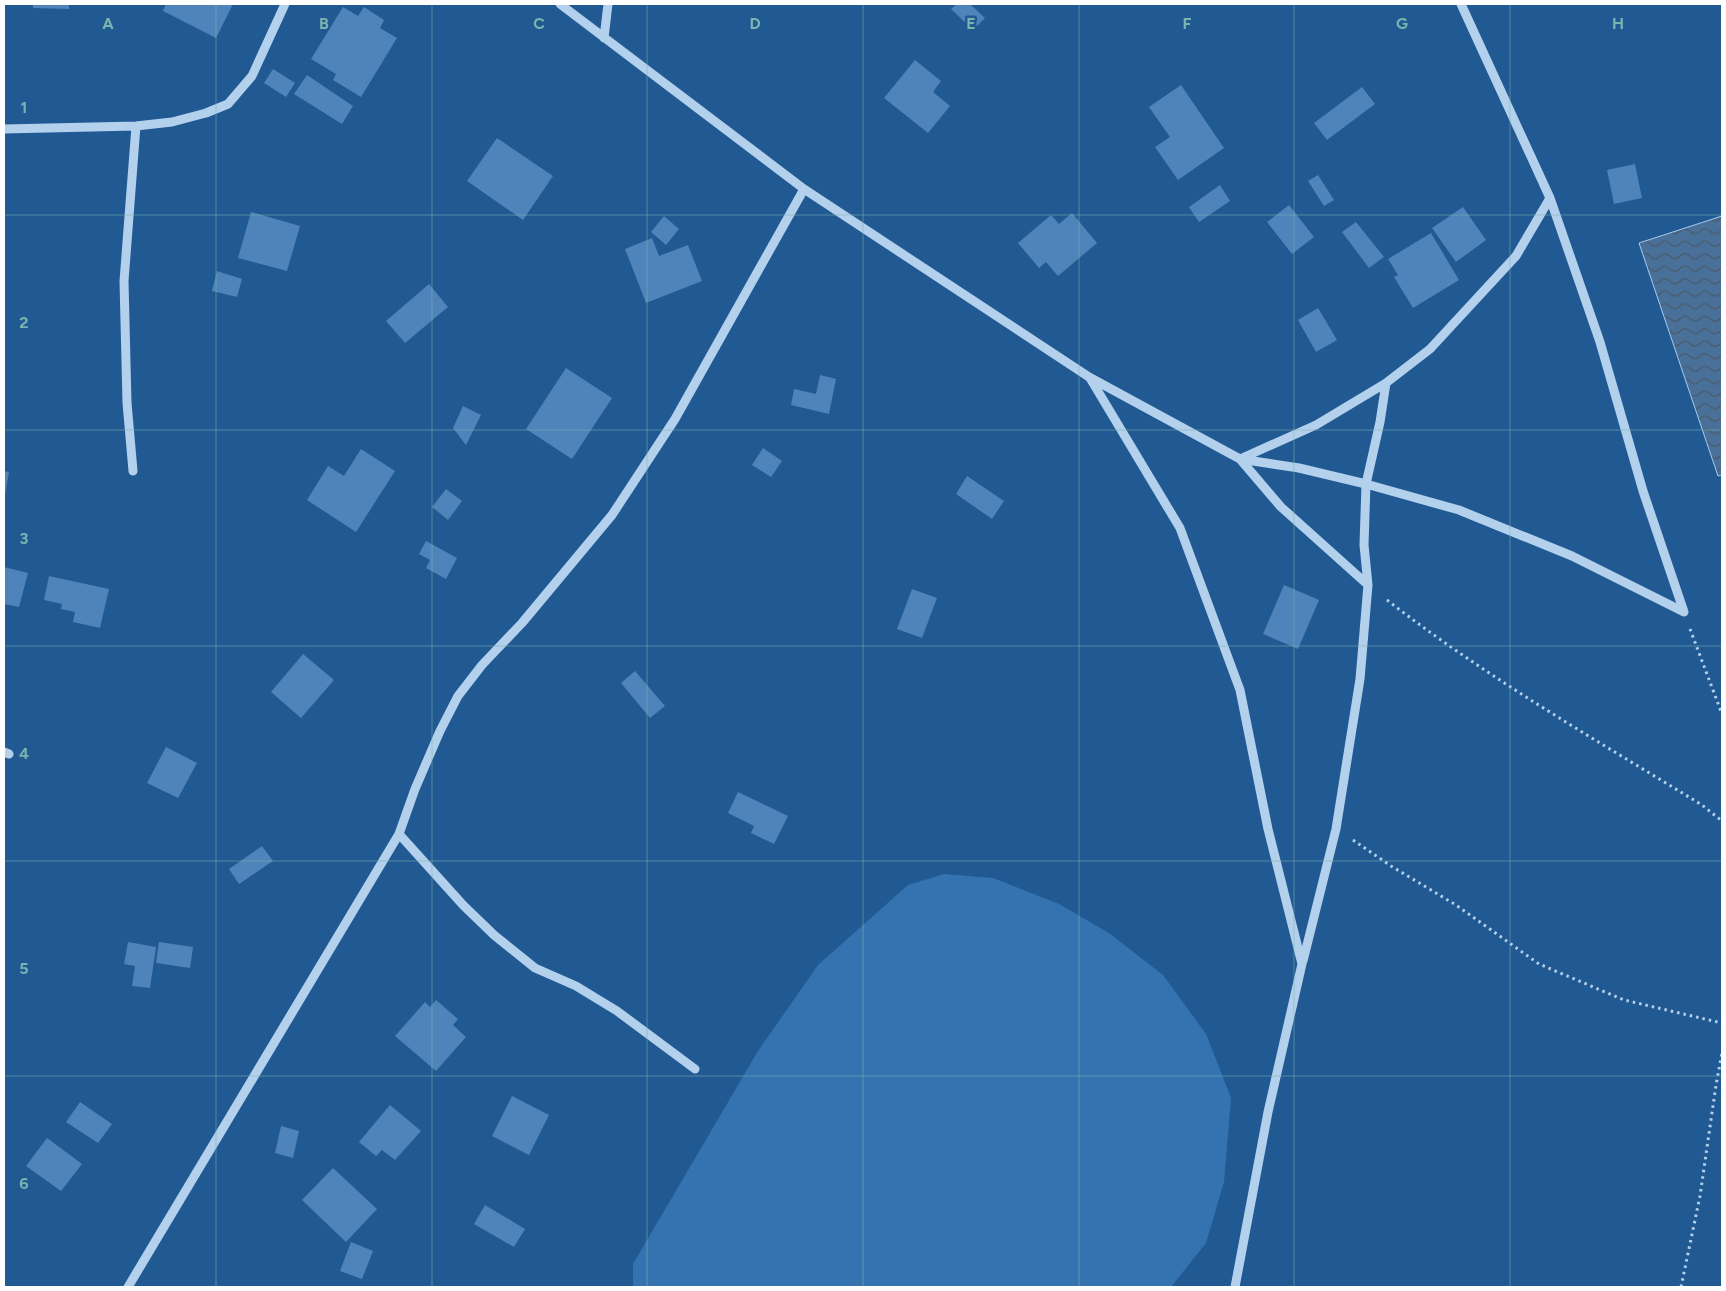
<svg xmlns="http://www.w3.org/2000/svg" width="1726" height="1291" font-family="Figtree,sans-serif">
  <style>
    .pitch { fill: #3573b0 }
    .water { fill: url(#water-waves); stroke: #a7ccee }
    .building { fill: #4e84ba }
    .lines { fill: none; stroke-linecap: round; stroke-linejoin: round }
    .path { stroke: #b3d0ed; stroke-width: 3; stroke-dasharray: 2.5 4; stroke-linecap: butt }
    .minor { stroke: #b3d0ed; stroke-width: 9 }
    .grid { fill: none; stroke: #7bb4af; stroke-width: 1; stroke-opacity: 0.55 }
    .grid-label { font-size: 16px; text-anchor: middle; font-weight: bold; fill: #7bb4af; stroke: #215992; stroke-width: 5; stroke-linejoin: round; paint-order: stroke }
  </style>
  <defs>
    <pattern id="water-waves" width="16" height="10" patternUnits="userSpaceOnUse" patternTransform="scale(1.25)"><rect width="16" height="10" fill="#497098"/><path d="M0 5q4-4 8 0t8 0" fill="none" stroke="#4b5a6a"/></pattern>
  </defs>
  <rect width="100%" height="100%" fill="#215992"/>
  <path class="pitch" d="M944,874l49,4 66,26 50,29 54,42 43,59 25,64 -7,84 -18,61 -35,44h-538v-23l125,-213 60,-86 90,-80z"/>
  <path class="water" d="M1722,216v259l-4,1 -79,-233z"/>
  <path class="building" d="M33,4h36v5l-36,-1z
    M166,4h67l-17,34 -53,-27z
    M957,4h13l15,14 -12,12 -22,-21z
    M343,7l15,9 6,-9 20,13 -4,8 17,10 -36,59 -28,-17 3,-6 -25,-15z
    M915,60l26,21 -8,11 17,14 -22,27 -44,-35z
    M273,69l22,14 -9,14 -22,-14z
    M307,75l46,31 -11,18 -48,-30z
    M1181,85l43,63 -46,32 -23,-33 15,-10 -21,-30z
    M1362,87l13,17 -48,36 -13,-17z
    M497,138l56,38 -30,44 -56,-39z
    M1635,164l7,34 -28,6 -7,-34z
    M1318,175l16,25 -10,6 -16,-25z
    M1220,185l10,16 -31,21 -10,-15z
    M1289,205l25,32 -22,17 -25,-32z
    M1463,207l23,33 -30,22 -24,-34z
    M251,212l49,14 -13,45 -49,-13z
    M1072,213l25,30 -39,33 -12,-14 -7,6 -21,-25 33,-28 8,9z
    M664,216l15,13 -13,16 -15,-13z
    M1356,222l28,35 -15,11 -27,-36z
    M1431,233l28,47 -46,28 -19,-31 4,-2 -10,-16z
    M652,238l7,18 29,-11 14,36 -56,22 -21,-54z
    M217,271l25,8 -5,18 -25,-6z
    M429,284l19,23 -43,36 -19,-22z
    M1318,308l19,32 -21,12 -18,-32z
    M566,368l46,30 -40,61 -46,-30z
    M820,375l16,4 -7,35 -38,-9 3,-16 22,5z
    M463,406l18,9 -15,30 -13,-17z
    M763,448l19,13 -11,16 -19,-12z
    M361,449l34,22 -39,61 -49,-32 21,-34 16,10z
    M4,471l5,1 -4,23h-1z
    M967,476l37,25 -12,18 -36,-25z
    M446,489l16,12 -14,19 -16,-13z
    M426,541l31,17 -11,21 -20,-11 4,-8 -11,-6z
    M4,567l24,6 -9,34 -15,-3z
    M49,576l60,13 -9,39 -27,-6 2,-10 -14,-3 1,-5 -18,-4z
    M1284,585l35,15 -21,49 -35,-15z
    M912,589l25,9 -15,40 -25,-9z
    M303,654l31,26 -33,38 -30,-26z
    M635,671l30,35 -15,12 -29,-35z
    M166,747l31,16 -19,35 -31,-15z
    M738,792l50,24 -14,28 -23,-11 3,-7 -26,-13z
    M262,846l11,15 -34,23 -10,-15z
    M128,942l28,5 -6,41 -18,-2 3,-20 -11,-2z
    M159,942l34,5 -3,21 -34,-5z
    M436,1000l22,19 -5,6 13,12 -30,34 -41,-35 30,-34 5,5z
    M512,1096l37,19 -20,40 -37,-19z
    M80,1102l32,22 -14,19 -32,-21z
    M390,1105l31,26 -26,29 -13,-10 -6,6 -17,-14z
    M281,1126l18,5 -6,27 -18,-5z
    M47,1138l35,26 -21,27 -35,-25z
    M333,1168l44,41 -31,33 -44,-42z
    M485,1205l40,24 -11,18 -40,-23z
    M351,1242l22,9 -11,28 -22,-8z"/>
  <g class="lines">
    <path class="path" d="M1387,600c99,77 209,140 315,205l20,16
      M1690,629l32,85
      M1353,840l38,26 65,39 83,59 85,36 98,23
      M1681,1287l19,-91 16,-111 6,-32"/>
    <path class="minor" d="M560,4l244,185 285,188 151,82 76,-34 70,-42 44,-34 86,-93 34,-58
      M1461,4l89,194 50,144 43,149 41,121
      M604,38l4,-34
      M4,129l132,-3 36,-4 34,-9 22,-9 24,-28 33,-72
      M1090,378l90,150 60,162 28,139 34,135 -34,148 -33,175
      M1240,459l59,9 67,16 93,26 113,46 112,56
      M1240,459l41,48 87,78
      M133,471l-6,-68 -3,-122 12,-155
      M4,752l5,2
      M399,834l64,71 31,30 41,33 41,18 41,25 78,58
      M1303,961l33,-132 24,-150 8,-94 -4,-40 2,-61 14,-62 6,-39
      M128,1287l271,-453 16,-45 25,-58 18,-35 24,-31 40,-42 90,-108 63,-96 129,-230"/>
  </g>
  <path class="grid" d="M216,4v1283M432,4v1283M647,4v1283M863,4v1283M1079,4v1283M1294,4v1283M1510,4v1283M4,215h1718M4,430h1718M4,646h1718M4,861h1718M4,1076h1718"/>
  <g class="grid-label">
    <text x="108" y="29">A</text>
    <text x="324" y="29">B</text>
    <text x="539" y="29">C</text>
    <text x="755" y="29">D</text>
    <text x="971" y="29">E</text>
    <text x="1187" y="29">F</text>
    <text x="1402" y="29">G</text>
    <text x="1618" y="29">H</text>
    <text x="24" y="113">1</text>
    <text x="24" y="328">2</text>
    <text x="24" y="544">3</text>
    <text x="24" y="759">4</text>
    <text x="24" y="974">5</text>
    <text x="24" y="1189">6</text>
  </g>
  <rect width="1726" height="1291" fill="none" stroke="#ffffff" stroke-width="10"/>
</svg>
